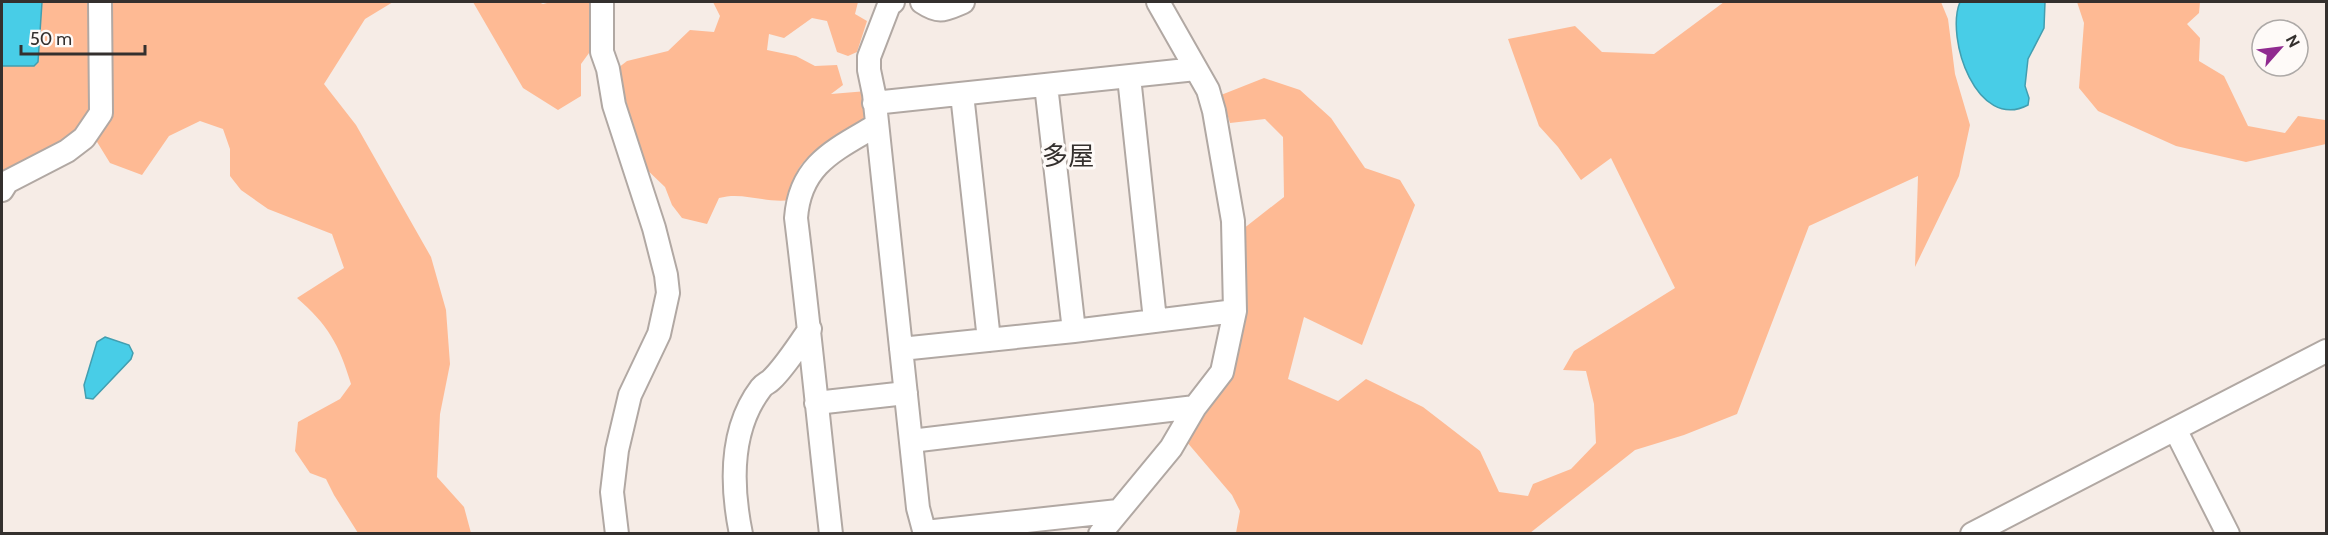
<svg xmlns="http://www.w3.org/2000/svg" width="2328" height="535" font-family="Cabin,'Noto Sans JP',sans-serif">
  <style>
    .green { fill: #feba94 }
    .water { fill: #48cde7; stroke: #429eb0; stroke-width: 1.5 }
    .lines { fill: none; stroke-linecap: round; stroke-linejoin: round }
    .minor-casing { stroke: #b1a8a3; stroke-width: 26 }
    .minor { stroke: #fff; stroke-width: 22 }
    .labels { text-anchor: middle; stroke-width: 6; stroke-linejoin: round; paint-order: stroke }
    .quarter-label { font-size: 26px; fill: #34302e; stroke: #fefaf8 }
  </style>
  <rect width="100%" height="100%" fill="#f6ece6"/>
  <path class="green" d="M42,2h51l2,105 -13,25 -80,46v-112h32l4,-4z
    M105,2h288l-28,17 -41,65 32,41 75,132 15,53 4,54 -10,50 -3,63 27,30 7,26h-113l-24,-38 -8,-16 -16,-6 -15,-22 3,-29 42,-23 11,-15c-12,-40 -23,-59 -54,-86l47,-30 -12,-34 -64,-25 -27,-19 -11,-14v-27l-7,-20 -23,-8 -31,15 -27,39 -32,-12 -16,-26z
    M473,2h65l5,2 8,-2h40l-2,51 -8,11v32l-23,14 -35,-22z
    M713,2h145l-3,12 12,7 -10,31 -9,4 -11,-4 -10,-31 -15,-3 -28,20 -15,-4 -2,16 29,6 19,10 22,-1 6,20 -12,9 36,-3 2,25c-20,14 -57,32 -70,52 -6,10 -7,22 -8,32 -25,4 -48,-9 -72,-2l-12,26 -25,-6 -10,-13 -7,-18 -23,-22 -24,-97 9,-7 41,-10 22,-21 24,2 6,-16z
    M1724,2h217l7,17 7,55 15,51 -11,51 -44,91 3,-91 -109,50 -72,188 -53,21 -49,15 -105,83h-294l4,-22 -8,-16 -46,-54 48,-66 8,-69 1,-77 41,-32 -1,-60 -18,-18 -35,4 -9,-28 43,-17 36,12 31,28 34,50 35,12 15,25 -53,140 -58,-28 -16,62 50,22 28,-22 57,28 57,44 19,41 29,4 5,-12 38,-15 25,-26 -2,-39 -8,-33 -23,-1 11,-19 101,-63 -64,-130 -30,22 -23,-33 -19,-21 -31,-87 67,-13 27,26 52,2z
    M2077,2h123l-1,11 -12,11 13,14 -1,23 25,15 24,50 37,7 13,-17 27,4 1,24 -80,18 -70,-16 -78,-35 -19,-23 5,-65z"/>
  <path class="water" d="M2,2h40l-4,60 -4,4h-32z
    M1960,2h85l-1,26 -16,31 -3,27 4,12 -1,7c-51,27 -83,-67 -68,-103z
    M105,337l24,8 4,8 -2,6 -38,40 -7,-1 -2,-13 13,-43z"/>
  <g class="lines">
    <defs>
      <path id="minor" d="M602,2v50l6,17 6,36 40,123 12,47 2,18 -9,41 -29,61 -13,55 -5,42 5,42
        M893,2l-4,3 -20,52v13l5,24 44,414 7,26
        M922,2c18,12 22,8 41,0
        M1129,77l26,243
        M1046,85l28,246
        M962,94l27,246
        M874,103l322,-34
        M2,190l5,-8 60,-31 17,-13 17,-25 -1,-111
        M901,349l173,-18 161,-20
        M816,403l90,-10
        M2175,429l53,105
        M911,441l284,-34
        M925,532l193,-21
        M741,534c-10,-49 -12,-104 20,-146 3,-4 7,-5 10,-8 14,-13 28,-36 39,-51
        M831,534c-12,-106 -22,-211 -35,-316 4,-54 39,-68 81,-93
        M1100,534l71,-86 24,-41 27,-35 13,-61 -2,-90 -19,-110 -6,-21 -50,-88
        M1972,534l354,-183"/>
    </defs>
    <use href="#minor" class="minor-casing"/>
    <use href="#minor" class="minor"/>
  </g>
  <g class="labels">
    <g class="quarter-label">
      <text x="1068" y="165">多屋</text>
    </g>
  </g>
  <rect width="2328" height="535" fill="none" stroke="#34302e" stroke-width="6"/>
  <g transform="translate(2280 48) rotate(62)"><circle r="28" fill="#fefaf8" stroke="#ada9a7" stroke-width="1.5"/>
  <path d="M0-4.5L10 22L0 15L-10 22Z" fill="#902a90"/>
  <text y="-9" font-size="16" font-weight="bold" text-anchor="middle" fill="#34302e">N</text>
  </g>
  <path d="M21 45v9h124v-9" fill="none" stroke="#34302e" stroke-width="3"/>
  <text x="30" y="45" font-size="18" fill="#34302e" stroke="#fefaf8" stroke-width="4.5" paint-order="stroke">50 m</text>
</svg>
